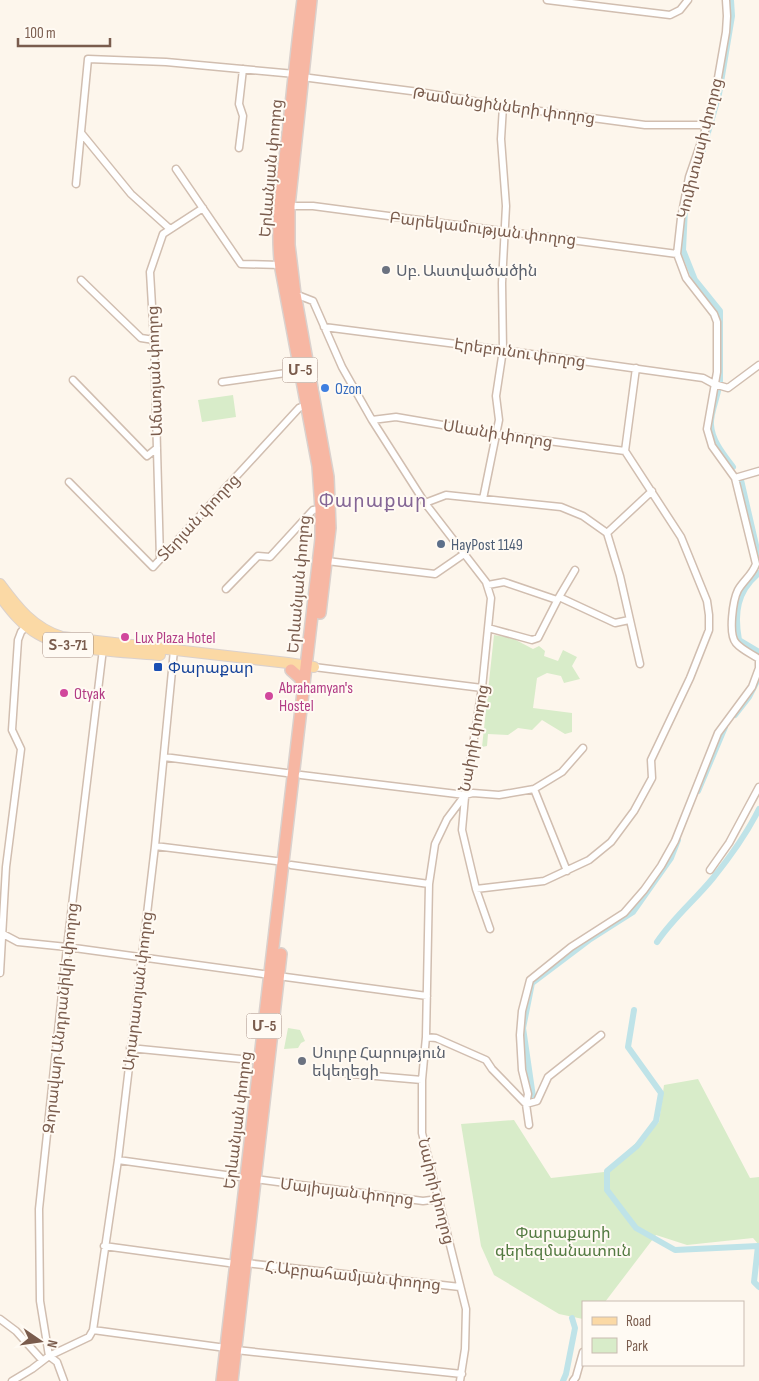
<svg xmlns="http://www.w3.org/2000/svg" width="759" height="1381" font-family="'Sofia Sans Condensed','Noto Sans Armenian',sans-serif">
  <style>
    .green { fill: #d8ecc9 }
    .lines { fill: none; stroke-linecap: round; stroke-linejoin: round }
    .canal { stroke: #bfe3e8; stroke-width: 6 }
    .street-casing { stroke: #d1beb0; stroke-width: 9 }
    .primary-casing { stroke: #dad1cd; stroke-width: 12 }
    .highway-casing { stroke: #dad1cd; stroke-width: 14 }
    .street { stroke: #fff; stroke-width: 6 }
    .primary { stroke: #fbd9a5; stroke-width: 10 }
    .highway { stroke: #f7b7a3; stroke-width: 11 }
    .worship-dot { fill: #6b7280; stroke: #fffaf3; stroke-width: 2 }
    .shop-dot { fill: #3f7fe0; stroke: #fffaf3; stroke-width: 2 }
    .service-dot { fill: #5c6f8a; stroke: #fffaf3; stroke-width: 2 }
    .hotel-dot { fill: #d1479c; stroke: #fffaf3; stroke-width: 2 }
    .transit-dot { fill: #1a4fb4; stroke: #fffaf3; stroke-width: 2 }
    .labels { text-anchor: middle; stroke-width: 4; stroke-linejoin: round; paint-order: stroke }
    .shield { fill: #fffaf3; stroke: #a28b7f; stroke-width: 1 }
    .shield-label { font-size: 15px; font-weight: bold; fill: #7a5c4d }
    .street-label { font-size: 16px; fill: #7a5c4d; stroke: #fffaf3 }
    .worship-label { font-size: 16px; fill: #5b616d; stroke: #fffaf3; text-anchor: start }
    .shop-label { font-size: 16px; fill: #366cbe; stroke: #fffaf3; text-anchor: start }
    .service-label { font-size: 16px; fill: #4e5e75; stroke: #fffaf3; text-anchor: start }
    .hotel-label { font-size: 16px; fill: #b23c85; stroke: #fffaf3; text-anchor: start }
    .transit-label { font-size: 16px; fill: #164399; stroke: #fffaf3; text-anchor: start }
    .park-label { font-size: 16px; fill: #537a41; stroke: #fffaf3 }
    .quarter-label { font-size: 19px; letter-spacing: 1px; fill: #846695; stroke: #fffaf3 }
  </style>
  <rect width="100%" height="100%" fill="#fdf6ec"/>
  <path class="green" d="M233,395l3,22 -34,5 -4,-22z
    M494,635l18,3 21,11 6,-3 6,5 -1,5 14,5 5,-11 14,7 -5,9 8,13 -16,4 -3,-7 -14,-3 -10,5 -4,30 39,5v19l-7,2 -23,-14 -10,10 -14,-2 -10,7 -20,-1 -1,12 -5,1z
    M288,1028l12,2 5,11 -4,2 -3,5 -14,1z
    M698,1079l52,99 9,-1v68l-6,-7 -66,7 -31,-10 -51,67h-22v17l-24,-5 -65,-39 -13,-29 -20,-122 53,-4 37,58 53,-6 55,-50 5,-37z"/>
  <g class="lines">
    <path class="canal" d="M701,157l18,-63 13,-78 -1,-16
      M685,208l-2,42 12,30 25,31v70
      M718,391c-2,10 -8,24 -7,34 1,16 13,30 22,42
      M741,480l18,78
      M759,573c-22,18 -25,40 -20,67l20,12
      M735,715l14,-18 10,-20
      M698,791l27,-64
      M657,942c16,-24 38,-42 56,-64 17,-21 34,-45 46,-69
      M634,1010l-6,37 33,46 -5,28 -19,25 -30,25v19l29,38 39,22 83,-4 -4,36 5,5
      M533,1097l-10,-69 9,-45 57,-43 44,-28 38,-54 7,-18
      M563,1381l3,-7 9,-46 -3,-10"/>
    <defs>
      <path id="street" d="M547,0l123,15 10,-5 8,-10
        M302,77l117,15 84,14 142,19h62
        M82,134l49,60 39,35
        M239,148l4,-32 -4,-12 4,-35
        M176,169l65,95 40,1
        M76,184l12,-125 78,3 129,12
        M289,206h24l364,48
        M81,280l60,58 13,2
        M295,294l18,7 29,66 30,53 53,83 61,79 5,16 -9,90 -17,107 -18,24 -12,25 -6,40 -3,153 -4,43v53l44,176 -1,40 -5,32
        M324,327l179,23 200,28 11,6 14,4 31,-23
        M73,380l74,76 10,-8
        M222,382l78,-11
        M372,420l24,-3 99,17 130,17
        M735,478l24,-7
        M69,482l84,85 146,-159 7,-3
        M483,499l16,-79 -3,-24 7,-46 -1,-67 4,-77 -5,-67 2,-33
        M425,503l21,-8 115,12 22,9 24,17 13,43 20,88
        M607,533l45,-42
        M160,559l-6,-219 -4,-68 13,-38 40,-26
        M327,561l108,13 29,-20
        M488,585l16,-3 53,18
        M226,589l32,-33 12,1 43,-47 8,-1
        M559,597l16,-27
        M488,628l44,12 6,-2 21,-41 56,26 14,-3
        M314,667l168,21
        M164,757l130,17
        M301,775l164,20 8,-2 26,2 35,-6 28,-17 21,-24
        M534,789l33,82
        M465,797l-3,33 14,59 14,40
        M155,846l129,16
        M291,865l138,19
        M710,870l19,-27 30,-56
        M476,889l68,-8 45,-21 22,-18 23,-31 18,-33 -1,-18 39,-82 19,-48v-15l-2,-14 -26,-64 -56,-86 11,-83
        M1,933l17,9 49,5 203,28
        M0,973l6,-106 15,-118 -9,-19 6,-90 3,-8 5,-6
        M278,976l149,20
        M426,1037l10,1 50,22 6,9 34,35 11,-3 11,-24 53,-42
        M130,1048l130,13
        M329,1072l93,8
        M529,1125l-3,-21 2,-10 -6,-24 -2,-35 2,-24 8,-31 41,-33 53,-34 20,-23 17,-24 14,-25 43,-108 34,-46 7,-19v-9c-7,-5 -17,-9 -23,-16 -8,-9 -3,-43 2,-53 6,-10 14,-15 18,-26l-21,-86 -23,-32 -5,-17 10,-57v-50l-3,-8 -28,-36 -9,-24 4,-36 8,-41 18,-52 8,-30 11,-63 1,-16 -1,-16
        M118,1160l129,18
        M255,1179l168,22 16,-2
        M104,1246l132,18
        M246,1263l214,24
        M0,1319l16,12 26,29
        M93,1330l133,18
        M236,1350l226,24
        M12,1381l20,-12 17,-13 40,-19 4,-7 25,-170 37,-314 19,-196
        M64,1381l-7,-19 -8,-6 -9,-55 -1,-92 28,-262 36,-298
        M573,1381l3,-4 7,-25"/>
      <path id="primary" d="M0,584c17,23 33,44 62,53l226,26 26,4
        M0,596c11,15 22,29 38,38 29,17 88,18 122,21"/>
      <path id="highway" d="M311,0l-22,206v39l6,49 33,183 2,51 -10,85
        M291,670l9,8 4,10
        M222,1381l99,-842v-30l-3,-43 -37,-197c-6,-45 2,-92 7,-136 5,-45 9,-89 15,-133
        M232,1381l49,-427"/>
    </defs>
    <use href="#street" class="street-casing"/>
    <use href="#primary" class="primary-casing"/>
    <use href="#highway" class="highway-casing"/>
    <use href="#street" class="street"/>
    <use href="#primary" class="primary"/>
    <use href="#highway" class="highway"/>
  </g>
  <g class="worship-dot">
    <circle cx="386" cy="270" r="5"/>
    <circle cx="302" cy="1061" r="5"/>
  </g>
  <circle class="shop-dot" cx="325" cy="388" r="5"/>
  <circle class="service-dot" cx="441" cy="544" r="5"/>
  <g class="hotel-dot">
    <circle cx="125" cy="637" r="5"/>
    <circle cx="64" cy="693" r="5"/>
    <circle cx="269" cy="696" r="5"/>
  </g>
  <rect class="transit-dot" x="153" y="662" width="10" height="10" rx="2.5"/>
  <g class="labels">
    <g class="shield">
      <rect x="282.5" y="357.5" width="35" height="25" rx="4"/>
      <rect x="43" y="632.5" width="50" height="25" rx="4"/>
      <rect x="246.5" y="1013.5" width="35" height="25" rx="4"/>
    </g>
    <g class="shield-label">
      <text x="300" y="375">Մ-5</text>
      <text x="68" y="650">Տ-3-71</text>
      <text x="264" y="1031">Մ-5</text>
    </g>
    <g class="street-label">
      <text transform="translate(504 105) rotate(8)" y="6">Թամանցինների փողոց</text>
      <text transform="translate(699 148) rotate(-76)" y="6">Կոմիտասի փողոց</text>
      <text transform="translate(270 168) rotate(-85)" y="6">Երևանյան փողոց</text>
      <text transform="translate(483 228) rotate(7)" y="6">Բարեկամության փողոց</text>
      <text transform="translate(520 352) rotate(8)" y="6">Էրեբունու փողոց</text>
      <text transform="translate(154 371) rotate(-92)" y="6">Աճառյան փողոց</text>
      <text transform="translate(498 433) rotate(9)" y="6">Սևանի փողոց</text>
      <text transform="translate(198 517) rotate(-47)" y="6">Տերյան փողոց</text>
      <text transform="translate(298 584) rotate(-85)" y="6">Երևանյան փողոց</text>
      <text transform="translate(473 738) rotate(-80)" y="6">Նաիրի փողոց</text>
      <text transform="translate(137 991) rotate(-83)" y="6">Արարատյան փողոց</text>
      <text transform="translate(60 1018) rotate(-84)" y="6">Զորավար Անդրանիկի փողոց</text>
      <text transform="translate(237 1120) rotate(-83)" y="6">Երևանյան փողոց</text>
      <text transform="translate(347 1191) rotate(7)" y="6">Մայիսյան փողոց</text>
      <text transform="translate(437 1191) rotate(76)" y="6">Նաիրի փողոց</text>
      <text transform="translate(353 1275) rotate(6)" y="6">Հ.Աբրահամյան փողոց</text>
    </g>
    <g class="worship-label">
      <text x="396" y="276">Սբ. Աստվածածին</text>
      <text x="312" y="1058">Սուրբ Հարություն<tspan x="312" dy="18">եկեղեցի</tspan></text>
    </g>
    <g class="shop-label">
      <text x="335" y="394">Ozon</text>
    </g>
    <g class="service-label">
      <text x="451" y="550">HayPost 1149</text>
    </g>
    <g class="hotel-label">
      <text x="135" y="643">Lux Plaza Hotel</text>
      <text x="279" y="693">Abrahamyan's<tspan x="279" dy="18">Hostel</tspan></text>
      <text x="74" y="699">Otyak</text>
    </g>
    <g class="transit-label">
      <text x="168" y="673">Փարաքար</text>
    </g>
    <g class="park-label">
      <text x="563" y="1238">Փարաքարի<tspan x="563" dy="18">գերեզմանատուն</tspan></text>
    </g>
    <g class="quarter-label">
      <text x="373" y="507">Փարաքար</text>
    </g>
  </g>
  <rect x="582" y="1301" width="162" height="65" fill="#fffaf3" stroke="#cabbb1"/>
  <rect x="592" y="1317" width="25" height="8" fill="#fbd9a5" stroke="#cabbb1"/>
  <text x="626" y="1326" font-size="15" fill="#7a5c4d">Road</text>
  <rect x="592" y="1338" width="25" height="15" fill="#d8ecc9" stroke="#cabbb1"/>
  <text x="626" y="1351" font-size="15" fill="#7a5c4d">Park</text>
  <g transform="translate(40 1341) rotate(103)" stroke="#fffaf3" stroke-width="4" paint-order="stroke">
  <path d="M0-4L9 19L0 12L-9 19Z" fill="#7a5c4d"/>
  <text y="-8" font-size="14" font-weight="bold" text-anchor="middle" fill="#7a5c4d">N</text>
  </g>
  <path d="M18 38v8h92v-8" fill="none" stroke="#7a5c4d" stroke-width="2.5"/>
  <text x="25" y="38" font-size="15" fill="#7a5c4d" stroke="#fffaf3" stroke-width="4" paint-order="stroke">100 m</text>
</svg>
